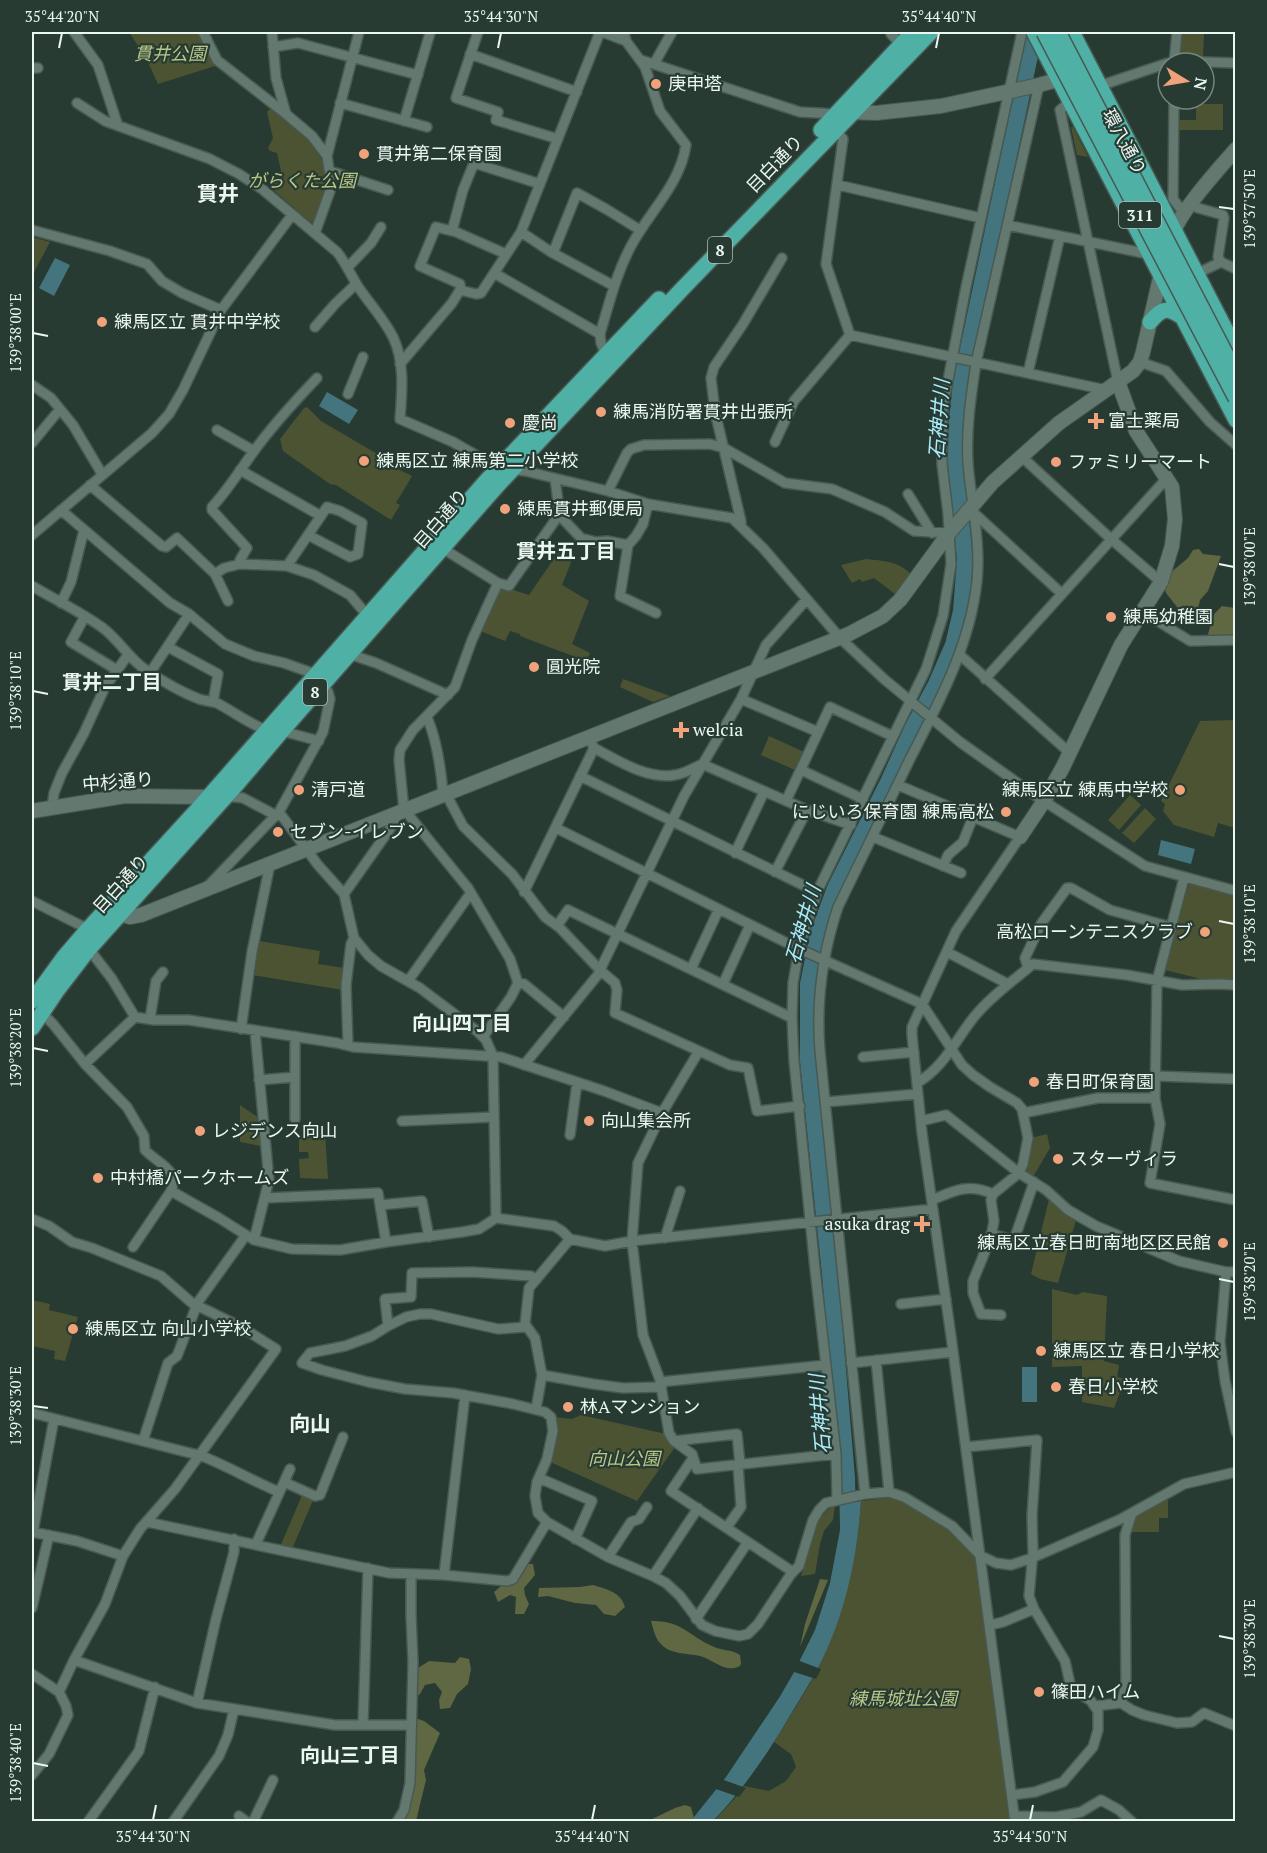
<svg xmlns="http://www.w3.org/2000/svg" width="1267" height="1853" font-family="'PT Serif','Noto Sans JP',serif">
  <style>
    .green { fill: #4c5333 }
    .forest { fill: #5f6743 }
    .water { fill: #44747e }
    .pier { fill: #273b32 }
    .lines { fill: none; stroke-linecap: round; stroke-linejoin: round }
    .river { stroke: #44747e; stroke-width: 16 }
    .street-casing { stroke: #485952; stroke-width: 12 }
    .secondary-casing { stroke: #485952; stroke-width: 16 }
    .primary-casing { stroke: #485952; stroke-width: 18 }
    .street { stroke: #63786e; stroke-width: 9 }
    .secondary { stroke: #63786e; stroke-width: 14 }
    .primary { stroke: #4fb0a6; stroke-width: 15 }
    .primary-bridge-casing { stroke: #485952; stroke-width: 18; stroke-linecap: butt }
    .primary-bridge { stroke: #4fb0a6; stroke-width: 15 }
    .ticks { fill: none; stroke: #ebf7f1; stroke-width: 2 }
    .poi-dot { fill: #f0a27a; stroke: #273b32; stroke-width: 2 }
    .labels { text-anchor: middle; stroke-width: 4.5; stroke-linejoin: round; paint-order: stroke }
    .shield { fill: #273b32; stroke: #b0bfb8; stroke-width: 1.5 }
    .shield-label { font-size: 16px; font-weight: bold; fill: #ebf7f1 }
    .park-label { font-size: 18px; font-style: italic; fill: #b9c788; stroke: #273b32 }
    .poi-label { font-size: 18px; fill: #ebf7f1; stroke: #273b32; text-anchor: start }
    .street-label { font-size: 18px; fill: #ebf7f1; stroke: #273b32 }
    .water-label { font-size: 20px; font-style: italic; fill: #abebfa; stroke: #273b32 }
    .neighbourhood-label { font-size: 20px; font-weight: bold; fill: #ebf7f1; stroke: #273b32 }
    .quarter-label { font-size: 21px; font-weight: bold; fill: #ebf7f1; stroke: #273b32 }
    .neatline { fill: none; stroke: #ebf7f1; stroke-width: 2 }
    .ticks-label { font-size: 15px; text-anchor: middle; fill: #ebf7f1 }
  </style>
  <rect width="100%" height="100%" fill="#273b32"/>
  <path class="green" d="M129,32h70l16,34 -57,18 -12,-26z
    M1179,32h25l-1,27 -22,-1 -3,-3z
    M1196,104h27v26h-47v-10h20z
    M271,108c27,21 60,43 55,82 -2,11 -8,22 -12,32h-4l-40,-35 11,-16 -4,-18 -7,-2 -2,-3 5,-10 -6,-26z
    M1071,127h2l15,30 -11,-2z
    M32,237l18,5 -18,34z
    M307,407l14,14 58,34 -1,4c11,7 22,11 34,17l-16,27 4,2 -9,15 -55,-35 -6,-1 -47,-33 -3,-12 24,-31z
    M562,547l12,8 -12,30 27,16 -17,43 18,9 -4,8 -66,-25v-2l-10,-3 -5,10 -27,-11 23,-44 28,9z
    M866,559c18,2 32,2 45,15l-16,20 -21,-16 -12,4 -2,-3 -8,4 -11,-18z
    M623,679l47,17 -17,6 -33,-15z
    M1235,720v108l-17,-5 -4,14 -40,-12 -11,-14 2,-7 -4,-3 39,-80z
    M769,736l35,16 -9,18 -34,-15z
    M1130,795l11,10 -22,25 -11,-10z
    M1145,808l11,11 -22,24 -12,-10z
    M1191,883l44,12v88l-26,-2 -44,-11 23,-84z
    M259,941l61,10 -2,13 26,4 -1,22 -91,-15z
    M240,1105l19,13 2,28 -21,-4z
    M325,1133l3,46 -28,-1 -1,-19 10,-1 -1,-6h-9v-17z
    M1047,1134l3,14 -17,29 -6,-3c-2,-11 4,-25 4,-36z
    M1049,1199l27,21 -18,63 -18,-4 -9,-5z
    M1052,1289l25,6 6,-3 24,4 -3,65 15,4 -2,12 8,2 -11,29 -32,-6v-36l-30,1z
    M32,1300l18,4 -1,6 29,7 -13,44 -11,-2 1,-8 -23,-5z
    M581,1415l85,19 9,13 -38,54 -89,-40 5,-44 19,2z
    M303,1493l11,5 -22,51 -12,-2z
    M888,1498l19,5 45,28 22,24 38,266 -299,1 22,-24 9,-12 25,5 17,-10 10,-14 -5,-13 -17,-12c15,-25 32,-49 45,-76 25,-51 38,-108 42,-165z
    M1168,1499v19h-9v14h-30l5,-14z
    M833,1505h2l-2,15 -9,11 -4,13 -5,30 -14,2 16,-55z"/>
  <path class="forest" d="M1199,549l4,5 18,2 -13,35 -8,9 -5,22 -8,4 -5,-3 -2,-12 -14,-18 -1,-4 5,-16 18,-15 5,-8z
    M1222,606l13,2v30h-25l-2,-4 6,-20z
    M527,1564h6l2,11 -11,13 1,7 4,9 -5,10h-9l1,-17 -6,-2 -12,7 -4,-10z
    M820,1579l8,1 -28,67 5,-23z
    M593,1585c13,4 28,7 32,22l-10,9 -11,-2 -8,-9 -21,-2 -27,-7 -10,1 1,-9 41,-1z
    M651,1621c30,-1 37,14 61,25 10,5 19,3 28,9l1,8 -1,3c-15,8 -27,-7 -40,-10 -13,-3 -30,-1 -40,-13 -5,-5 -7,-15 -9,-22z
    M460,1657l9,2 2,10 -3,15 -11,10 -7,14 -10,1 -1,-9 3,-8 -7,-9 -10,2 -5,9 -5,4 -2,-17 5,-13 11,-7 26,2z
    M415,1718l9,3 16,12 -16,37 2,10 -10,41 -19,1c9,-34 21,-68 18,-104z
    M685,1805l6,2 4,15h-49l29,-14z"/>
  <path class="water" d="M55,258l15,7 -16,31 -15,-8z
    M327,392l31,18 -9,14 -30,-18z
    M1161,840l34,9 -4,15 -33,-9z
    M1022,1367h15v35h-15z
    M861,1501c-4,58 -16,115 -43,167 -9,17 -20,34 -30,51 -22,37 -46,72 -75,102l-23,1 36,-45 53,-79 14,-24 22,-44 15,-47 10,-53 2,-25z"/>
  <path class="pier" d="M797,1660l24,9 -5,10 -25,-8z
    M721,1779l25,9 -7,9 -26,-9z"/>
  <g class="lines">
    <path class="river" d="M848,1527l-1,-49 -17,-204 -22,-212v-78l10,-50 17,-46 53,-106 24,-53 24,-45 17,-39 8,-34 4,-51 -11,-115 7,-63 74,-350"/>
    <defs>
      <path id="street" d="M74,32l24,33 20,61
        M203,32l14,28 69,54 26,22 15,20 4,25 -1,10 -15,42
        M272,32l4,46 10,36
        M478,32l-22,66 42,14 -2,8 62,19
        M602,32l24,9
        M891,32v2l10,10
        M273,47l25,-4 120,32
        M470,54l107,38
        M641,60l159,52 36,2
        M1169,63l5,-2 62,2
        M1174,63l3,-31
        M654,64l18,-32
        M32,68h6
        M1096,87l72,-24
        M1073,99l-13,11 58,272
        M1174,99l-1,100 11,14
        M77,103l28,18 105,38 29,15 23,15 75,63c9,11 14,24 22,36 11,16 25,31 34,49 12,25 9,55 7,82l53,23 45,26 27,3 83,20 40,13 84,14 31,30 77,90 44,41 76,63 76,54 109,70 91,25
        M340,103l87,24
        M404,121l26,-88 -1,-1
        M835,129l8,10 -17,125 24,71
        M327,156l32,-124
        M330,171l58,19
        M838,185l143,33
        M1191,204l7,4 25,7 1,3 -6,39 3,5 -25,12
        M1007,225l141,29
        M32,230l78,21 37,13 15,17 20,12 39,17
        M452,231l11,-41 11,-27 66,21
        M521,232l30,20 63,34
        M553,253l24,-60 29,16 34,21
        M1221,262l15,7
        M348,267l23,-24 10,-16
        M494,273l106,61
        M461,290l-1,-6 -40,-18 16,-39 20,5 50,22
        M315,327l20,-23 21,-20
        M850,335l256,55
        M606,355l-5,-12 -1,-9c9,-30 16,-60 31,-88 18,-34 49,-61 55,-101l-26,-34 -15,-44 -19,-26 -2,-9
        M1140,362l26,9 44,51 26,23
        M400,364l52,-61 8,-13 16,4 5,-1 40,-61 79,-200
        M1028,373l32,-137
        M32,385l19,13 22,27 29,49
        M348,394l15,-37
        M217,430l37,21
        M775,442l19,-41 56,-66
        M32,443l28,-34
        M1021,456l90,83 50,43
        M240,470l81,46
        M555,479l5,37 21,22 15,4 11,-1 21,4
        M90,485l72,61 4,1 11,-9 38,36 13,27
        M608,491l19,-38 4,-4 13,-4 66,-1 14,4 61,35 47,6 53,23 29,19 35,2
        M908,494l24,39
        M648,504l-5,20 -7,12 -8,9 -8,51 36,17
        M61,510l109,93 19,11 36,30 29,12 30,7 31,11
        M973,512l88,81
        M741,526v-5l-26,-109 -4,-34 3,-11 29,-43 39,-66
        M32,535l120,-102 17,-19 14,-24 38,-80 71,-95
        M442,548l56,35 11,3 47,-67 4,-3
        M240,564v-4l7,-12 -35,-38v-3c16,-17 28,-37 42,-56 19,-26 41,-50 63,-73
        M287,566l40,-59 13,4 22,12 -4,31 -8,3 -42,-22
        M215,574l9,-6 16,-4 47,2 27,9 36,20 17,20
        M32,586c24,14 49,26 71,42 17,13 26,31 43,42 16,11 35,22 53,29 6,2 12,2 18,4 17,9 31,20 49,27
        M61,603l10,-21 13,-52
        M1143,612l47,29 46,-1
        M85,616l-14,26 46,28
        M168,647l50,27 -5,28
        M349,654l27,9 72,32
        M960,655l110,98
        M150,673l39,-59
        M985,679l182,-201
        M741,699l77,33
        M427,717c10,24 14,51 16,77
        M282,731l37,10
        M589,737l5,11c23,12 53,32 81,27 9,-1 19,-7 27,-11l105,46 44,15
        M801,770l62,29
        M580,776l237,116
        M898,785l122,52 -64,94 -44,96v8l10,98 29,203 64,486
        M446,794l17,32 49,48 33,43 14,10 41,43 15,13 2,7 -2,23 115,52 18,3 9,43 43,-5
        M225,796l18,2 34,18
        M786,801l44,-94 62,29
        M52,807l2,-14 8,-20 22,-40 21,-46 23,-32
        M406,809l5,9 57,70 42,71 8,24 -7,14 -28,40
        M404,810l-5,-50 1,-10 13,-20 42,-43 17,-47 26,-57
        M279,812l39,53 26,29 10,44 14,17 13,11 39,22 57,43 9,9 7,16 3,162
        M556,828l243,121 123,55 40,61 11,10 17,12 27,16 5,6 6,29 -5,26 -4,9 -26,21 -2,6 3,21 -3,16 -18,44v12l8,21 20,1
        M873,837l88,36
        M735,853l29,-61
        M943,866l5,-11 15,-13 10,-25
        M775,872l32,-62
        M1184,878l-27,103 -2,117 5,26 -10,59 86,17
        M207,887l72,-75 44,-80 7,-33 -2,-7 -6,-7
        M524,892l70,-144
        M344,894l50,-71 3,-11
        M32,901l56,28
        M557,926l11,-16 224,108
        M89,949l23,30 23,38
        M947,952l61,32
        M1028,968l-3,-10 16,-34 26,-36h4l39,22 61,17
        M691,969l28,-60
        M600,970l84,-174 57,-97 25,-54 41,-46
        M408,981l62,-87
        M518,983l6,1 40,33
        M723,984l27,-59
        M42,1013l11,11 32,40 42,43 17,29 1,14c13,14 35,19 26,41l-38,56
        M150,1019l6,-38 7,-9
        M241,1029l11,-77 18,-88
        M295,1036v83
        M348,1045l-2,-60 5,-41 3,-6
        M699,1051l-37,62 -24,50 -6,78 11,94 17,45 9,53 5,8 18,13 5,15 139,-15
        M863,1057l51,-5
        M85,1064l50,-47 19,3h35l148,23 16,4 148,10 103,34 58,22
        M524,1065l77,-94
        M1156,1076l80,3
        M259,1080l36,-3
        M917,1083c27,-16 38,-42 57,-66 17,-21 39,-36 59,-53l94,11 55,10 38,-1 16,1
        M826,1102l92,-8
        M1023,1113l75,-15h57
        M402,1121l92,-4
        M921,1121l25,-6 73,58 27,17 22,20 28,16 83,35 47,11h10
        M570,1135l7,-52
        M171,1191l48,27 35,22 38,9 48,1 46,-8 76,-10 17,-3 17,-11 58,8 8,5 8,8 35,7 27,-5 301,-32
        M265,1198l113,-5 8,49
        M932,1200c23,-10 37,-17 61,-6
        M380,1205l42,-4 7,36
        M32,1219l17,7 23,16 20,6 69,28 31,27 49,24 35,22 -101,140 -35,40 -17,27 -18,48 -31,56 -15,32
        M991,1234l23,6 20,-58
        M665,1238l15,-47
        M254,1240l15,-60 -14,-149
        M1226,1272l-6,70 5,39 11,51
        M901,1304l45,-5
        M388,1326l-3,-27 26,-2 1,-24 60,-1 59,4 5,4
        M526,1327l-28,2 -67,-15h-11l-14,3 -18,9 -16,10 -27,10 -35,7 -8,10 20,7 46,12 37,7 48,4 60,11 32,8 6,5 2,14 -6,28 -10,23 -2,14 3,17 9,9 61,35 45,19 13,7 14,13 22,29 13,6 24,5 9,-2 10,-10 33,-50 8,-8 14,-46 6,-10 7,-7 39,-9 24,-2 15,5 48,29 29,30 15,7 15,2 21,-7 89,-39 63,-35 52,-12
        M876,1360l13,132
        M851,1363l102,-11
        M542,1375l51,9 30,4 39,-1
        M660,1382l166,-17
        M536,1409l6,-34 -7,-37 -10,-14 4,-36 41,-49
        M32,1413l170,43c27,11 51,25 77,36
        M143,1441l25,-78 9,-7 21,-54 48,-67
        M674,1441l63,-7 3,30
        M966,1447l71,-7 -5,76 1,36 -4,44 5,13 31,52 6,27 20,13 7,10v19l-5,17 -30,35 -28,10 -23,3
        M693,1458l-22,33 122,81
        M539,1478l53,23 -17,38
        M284,1482l31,14 5,-1 23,-58
        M865,1494l-45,-443c-4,-50 2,-96 18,-144 24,-49 48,-98 72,-148 29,-57 60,-113 67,-178 4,-40 -6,-79 -9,-118 -2,-34 3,-67 8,-100l63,-278
        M837,1500l-1,-46 -21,-185 -21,-208 -2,-43 1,-35 6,-34 18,-57 109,-223 17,-53 8,-52 -3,-50 -6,-50 1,-58 23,-119 56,-255
        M147,1522l242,51 55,2 63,6 6,-2 34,-57
        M727,1527l14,-20 -3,-42
        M32,1532l45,9 46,15
        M33,1532l21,-113
        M256,1544l34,-75
        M608,1557l23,-35 8,-3 8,-12
        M444,1575l21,-180
        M653,1576l45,-68
        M32,1608l17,-73
        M696,1619l52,-77
        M990,1625l13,-3 31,-13
        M74,1660l123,43 138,22h76
        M32,1674l27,18 7,14 2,9 -19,39 -17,21
        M197,1703l19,-84 18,-67v-13
        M1121,1703l5,-17 -1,-151 7,-22
        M1095,1706l26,-3 11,7 12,5 33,8 15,-1 12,-9 32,13
        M363,1725l5,-157
        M239,1816l8,6
        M1014,1816l42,1 25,-5 20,-12 18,10 13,12
        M88,1822l51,-71 16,-64
        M173,1822l46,-66 9,-21 6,-26
        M253,1822l20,-42
        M397,1822l7,-12 6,-27 3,-121 -2,-47v-41"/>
      <path id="secondary" d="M847,112l29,1 65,-7 98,-21 18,-5
        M1172,236c8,-25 45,-65 64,-87
        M32,811l93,-15 83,1
        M1020,837l24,-36 19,-34 58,-122 40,-63 11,-36 3,-27 -3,-32 -36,-56 -18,-49
        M113,912l17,5 11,-2 708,-281 34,-18 17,-16 49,-67 44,-51 66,-59 74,-52 7,-9 3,-10 19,-83"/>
      <path id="primary" d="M1034,32l202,388
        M1072,32l164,318
        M821,130l92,-98
        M1150,322c12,-14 16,-15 32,-5
        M32,1001l32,-44 24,-28 108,-118 291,-331 172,-181
        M32,1028l24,-36 33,-43 149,-166 44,-52 215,-245 187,-199 247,-255"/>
    </defs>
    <use href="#street" class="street-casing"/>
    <use href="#secondary" class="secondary-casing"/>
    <use href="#primary" class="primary-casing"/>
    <use href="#street" class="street"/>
    <use href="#secondary" class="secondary"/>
    <use href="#primary" class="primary"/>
    <defs>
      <path id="primary-bridge" d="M1044,32l192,366
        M1058,32l178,342"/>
    </defs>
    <use href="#primary-bridge" class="primary-bridge-casing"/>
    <use href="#primary-bridge" class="primary-bridge"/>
  </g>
  <path class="ticks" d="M59,48l3,-15M498,48l3,-15M936,48l3,-15M1219,207l15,2M33,333l15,3M1219,564l15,3M33,691l15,3M1219,921l15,3M33,1048l15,3M1219,1279l15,3M33,1406l15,2M1219,1636l15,3M33,1763l15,3M153,1820l3,-15M592,1820l3,-15M1030,1820l3,-15"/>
  <g class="poi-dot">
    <circle cx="656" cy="84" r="6"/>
    <circle cx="364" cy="154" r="6"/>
    <circle cx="102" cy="322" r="6"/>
    <circle cx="601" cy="412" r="6"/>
    <path d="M1093 412h6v6h6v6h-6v6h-6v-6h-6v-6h6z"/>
    <circle cx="510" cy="423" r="6"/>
    <circle cx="364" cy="461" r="6"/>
    <circle cx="1056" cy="462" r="6"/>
    <circle cx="505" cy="509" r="6"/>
    <circle cx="1111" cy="617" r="6"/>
    <circle cx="534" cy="667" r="6"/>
    <path d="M678 721h6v6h6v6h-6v6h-6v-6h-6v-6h6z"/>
    <circle cx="299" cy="790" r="6"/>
    <circle cx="1180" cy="790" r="6"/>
    <circle cx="1006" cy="812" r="6"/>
    <circle cx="278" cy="832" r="6"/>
    <circle cx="1205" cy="932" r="6"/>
    <circle cx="1034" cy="1082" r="6"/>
    <circle cx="589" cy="1121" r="6"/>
    <circle cx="200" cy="1131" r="6"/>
    <circle cx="1058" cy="1159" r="6"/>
    <circle cx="98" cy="1178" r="6"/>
    <path d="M919 1215h6v6h6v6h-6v6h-6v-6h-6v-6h6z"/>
    <circle cx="1223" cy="1243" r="6"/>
    <circle cx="73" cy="1329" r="6"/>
    <circle cx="1041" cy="1351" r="6"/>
    <circle cx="1056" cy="1387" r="6"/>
    <circle cx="568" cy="1407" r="6"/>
    <circle cx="1039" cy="1692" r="6"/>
  </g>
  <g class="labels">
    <g class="shield">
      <rect x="1119" y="202" width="42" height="26" rx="4.5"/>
      <rect x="708" y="237" width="24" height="26" rx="4.5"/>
      <rect x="303" y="679" width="24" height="26" rx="4.5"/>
    </g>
    <g class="shield-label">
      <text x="1140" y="221">311</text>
      <text x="720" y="256">8</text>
      <text x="315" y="698">8</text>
    </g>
    <g class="park-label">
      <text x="170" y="60">貫井公園</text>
      <text x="302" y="187">がらくた公園</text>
      <text x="624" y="1465">向山公園</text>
      <text x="903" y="1705">練馬城址公園</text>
    </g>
    <g class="poi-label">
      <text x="668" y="90">庚申塔</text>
      <text x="376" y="160">貫井第二保育園</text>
      <text x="114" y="328">練馬区立 貫井中学校</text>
      <text x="613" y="418">練馬消防署貫井出張所</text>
      <text x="1108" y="427">富士薬局</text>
      <text x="522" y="429">慶尚</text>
      <text x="376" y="467">練馬区立 練馬第二小学校</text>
      <text x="1068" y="468">ファミリーマート</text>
      <text x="517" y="515">練馬貫井郵便局</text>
      <text x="1123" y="623">練馬幼稚園</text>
      <text x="546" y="673">圓光院</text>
      <text x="693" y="736">welcia</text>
      <text x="311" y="796">清戸道</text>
      <text x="1168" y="796" text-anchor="end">練馬区立 練馬中学校</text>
      <text x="994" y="818" text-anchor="end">にじいろ保育園 練馬高松</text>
      <text x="290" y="838">セブン-イレブン</text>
      <text x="1193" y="938" text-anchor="end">高松ローンテニスクラブ</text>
      <text x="1046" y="1088">春日町保育園</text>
      <text x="601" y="1127">向山集会所</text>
      <text x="212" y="1137">レジデンス向山</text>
      <text x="1070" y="1165">スターヴィラ</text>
      <text x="110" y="1184">中村橋パークホームズ</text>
      <text x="910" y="1230" text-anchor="end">asuka drag</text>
      <text x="1211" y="1249" text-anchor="end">練馬区立春日町南地区区民館</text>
      <text x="85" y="1335">練馬区立 向山小学校</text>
      <text x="1053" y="1357">練馬区立 春日小学校</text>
      <text x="1068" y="1393">春日小学校</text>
      <text x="580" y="1413">林Aマンション</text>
      <text x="1051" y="1698">篠田ハイム</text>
    </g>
    <g class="street-label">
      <text transform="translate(1124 142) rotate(62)" y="6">環八通り</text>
      <text transform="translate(775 164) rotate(-46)" y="6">目白通り</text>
      <text transform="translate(441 519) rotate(-49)" y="6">目白通り</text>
      <text transform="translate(118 782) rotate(-5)" y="6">中杉通り</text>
      <text transform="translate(121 884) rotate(-48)" y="6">目白通り</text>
    </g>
    <g class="water-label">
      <text transform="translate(939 419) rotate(-86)" y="7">石神井川</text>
      <text transform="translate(803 924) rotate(-74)" y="7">石神井川</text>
      <text transform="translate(820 1414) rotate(-95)" y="7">石神井川</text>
    </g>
    <g class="neighbourhood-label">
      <text x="566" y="558">貫井五丁目</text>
      <text x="112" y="689">貫井二丁目</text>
      <text x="462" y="1030">向山四丁目</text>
      <text x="350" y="1762">向山三丁目</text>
    </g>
    <g class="quarter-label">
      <text x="218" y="201">貫井</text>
      <text x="310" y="1431">向山</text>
    </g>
  </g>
  <rect width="1267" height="1853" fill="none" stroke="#273b32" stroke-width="66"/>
  <g transform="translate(1186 81) rotate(101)"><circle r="28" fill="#273b32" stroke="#75867e" stroke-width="1.5"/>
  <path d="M0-4.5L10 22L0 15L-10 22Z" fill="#f0a27a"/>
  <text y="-9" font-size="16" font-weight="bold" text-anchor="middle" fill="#ebf7f1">N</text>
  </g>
  <rect x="33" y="33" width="1201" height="1787" class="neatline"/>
  <g class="ticks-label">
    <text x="62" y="22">35°44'20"N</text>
    <text x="501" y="22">35°44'30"N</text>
    <text x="939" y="22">35°44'40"N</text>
    <text transform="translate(1250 209) rotate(-90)" y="5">139°37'50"E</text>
    <text transform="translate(16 333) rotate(-90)" y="5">139°38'00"E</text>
    <text transform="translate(1250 567) rotate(-90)" y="5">139°38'00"E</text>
    <text transform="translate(16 691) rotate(-90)" y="5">139°38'10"E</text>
    <text transform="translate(1250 924) rotate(-90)" y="5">139°38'10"E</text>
    <text transform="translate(16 1048) rotate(-90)" y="5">139°38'20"E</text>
    <text transform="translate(1250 1282) rotate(-90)" y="5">139°38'20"E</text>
    <text transform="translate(16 1406) rotate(-90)" y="5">139°38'30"E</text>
    <text transform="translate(1250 1639) rotate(-90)" y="5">139°38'30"E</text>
    <text transform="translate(16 1763) rotate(-90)" y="5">139°38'40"E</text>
    <text x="153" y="1842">35°44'30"N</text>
    <text x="592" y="1842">35°44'40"N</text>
    <text x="1030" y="1842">35°44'50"N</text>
  </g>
</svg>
